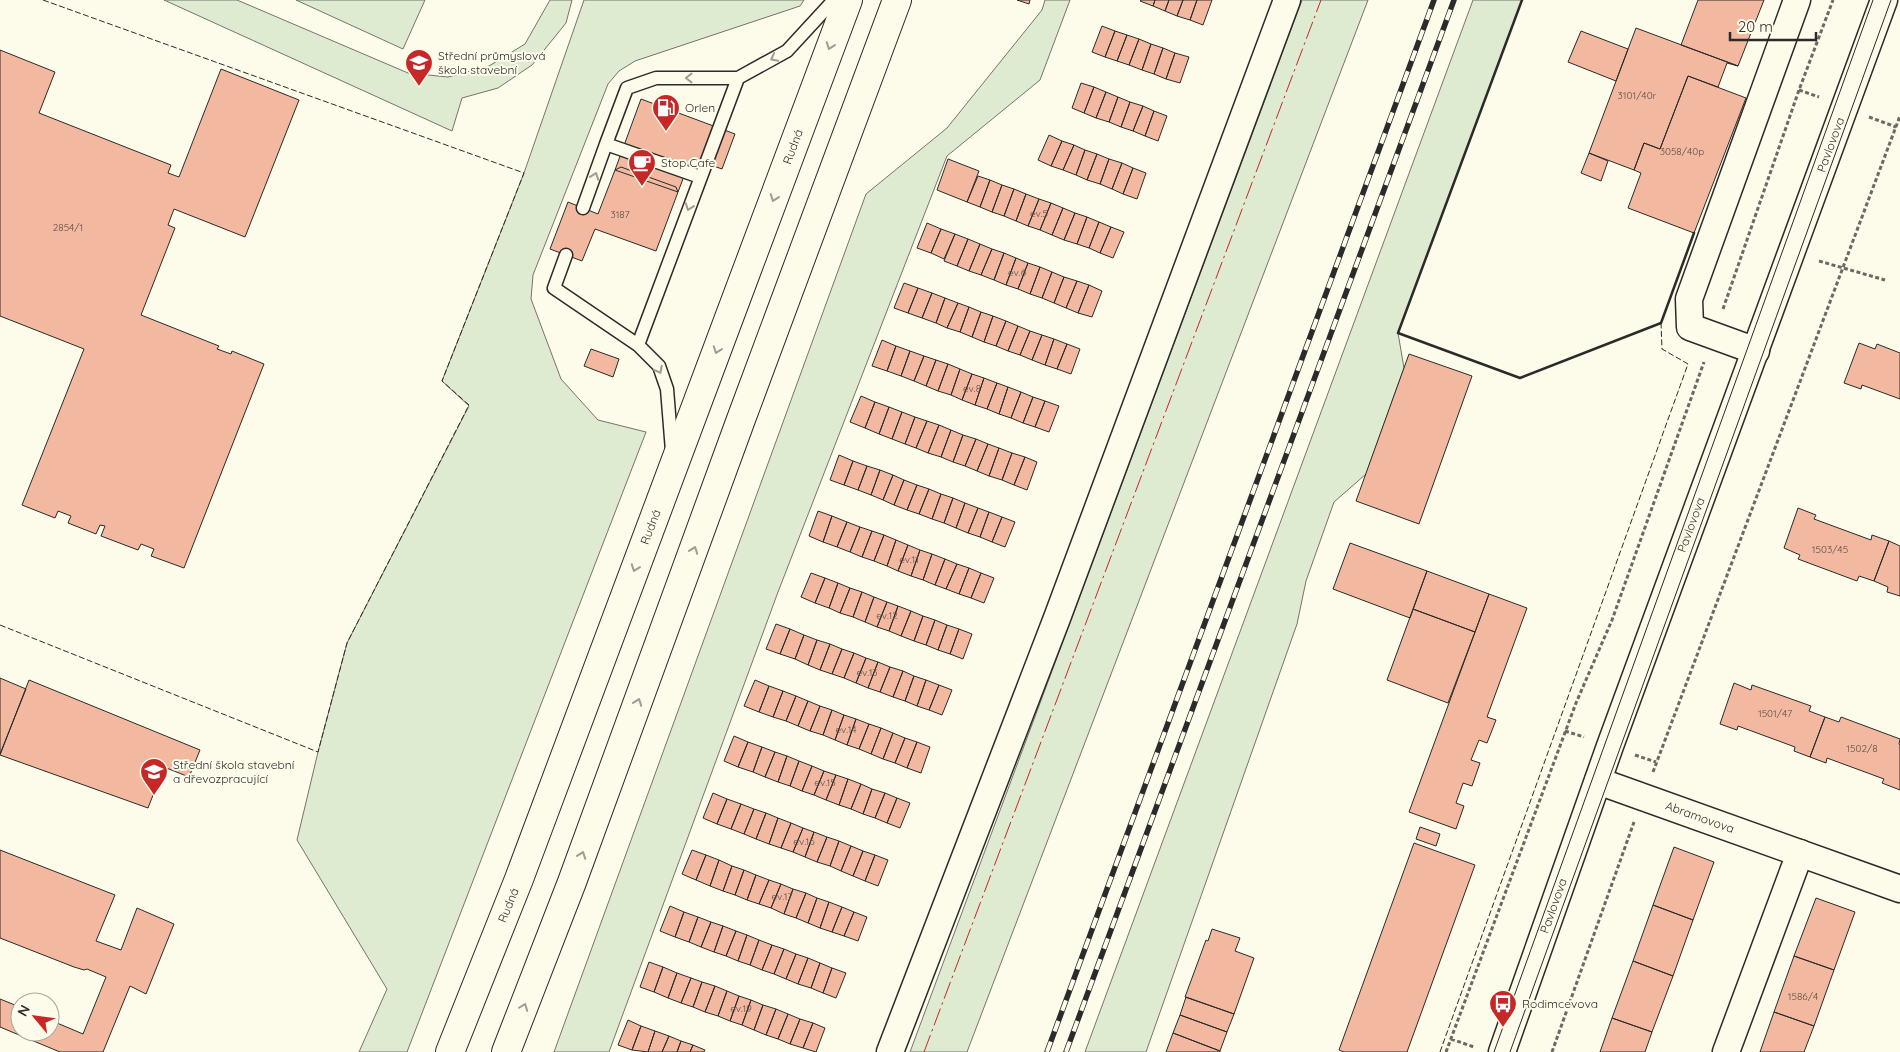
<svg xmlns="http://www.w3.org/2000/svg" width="1900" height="1052" font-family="Quicksand,sans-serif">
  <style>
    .green { fill: #deebd1; stroke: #74746e }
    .building { fill: #f2b8a0; stroke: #2b2b2b }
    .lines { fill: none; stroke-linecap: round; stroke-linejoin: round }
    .lane-casing { stroke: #2b2b2b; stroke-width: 15 }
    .street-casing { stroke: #2b2b2b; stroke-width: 29 }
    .highway-casing { stroke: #2b2b2b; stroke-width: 30 }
    .path { stroke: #6a6964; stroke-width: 3; stroke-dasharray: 4 2.5; stroke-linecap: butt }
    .lane { stroke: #fdfbea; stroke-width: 12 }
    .street { stroke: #fdfbea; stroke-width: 26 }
    .highway { stroke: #fdfbea; stroke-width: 28 }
    .tram { stroke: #2b2b2b; stroke-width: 1 }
    .rail-casing { stroke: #2b2b2b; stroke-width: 5.5 }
    .rail { stroke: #fdfbea; stroke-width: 4; stroke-dasharray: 11; stroke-linecap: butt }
    .fence { stroke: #2b2b2b; stroke-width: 1; stroke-dasharray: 6 2.5; stroke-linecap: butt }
    .wall { stroke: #2b2b2b; stroke-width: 2.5 }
    .power { stroke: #c62828; stroke-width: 1; stroke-dasharray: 18 4 2.5 4; stroke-linecap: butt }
    .oneway { stroke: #9e9d94 }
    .labels { text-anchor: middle; stroke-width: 4; stroke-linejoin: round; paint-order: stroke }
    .number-label { font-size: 10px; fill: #5d4e48 }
    .poi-label { font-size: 12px; fill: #2b2b2b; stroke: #fdfbea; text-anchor: start }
    .street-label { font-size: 12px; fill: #2b2b2b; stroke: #fdfbea }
  </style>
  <rect width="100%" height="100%" fill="#fdfbea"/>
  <path class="green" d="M164,0h73l171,73 40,4 41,-11 36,-22 25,-44h22l-6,23 -34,42 -34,23 -36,10 -10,33z
    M296,0h129l-22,49z
    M584,0h220l-4,6 -165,55 -16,10 -11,13 -75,191 -2,24 30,80 37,41 48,12 -239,620h-48l28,-63 -90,-149 21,-88 29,-109 122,-237 -27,-25 82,-208z
    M1045,0h25l-30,80 -93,76 -169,436 -169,460h-55l312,-858 81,-66 95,-118z
    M1302,0h66l-401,1052h-57z
    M1473,0h49l-124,333 6,35 -38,106 -32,28 -28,79 -9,43 -151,428h-61z"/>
  <path class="building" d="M1017,0h13l-1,4z
    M1141,0h14l-2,6 -13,-5z
    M1155,0h14l-4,11 -12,-5z
    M1169,0h14l-6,16 -12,-5z
    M1183,0h14l-7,20 -13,-4z
    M1197,0h15l-9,25 -13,-5z
    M1698,0h66l-26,66 -57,-21z
    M1102,26l13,5 -10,26 -13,-5z
    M1636,28l102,38 -11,-3 -9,24 -30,-11 -28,73 -16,-6 -10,27 -45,-17z
    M1115,31l12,4 -10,26 -12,-4z
    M1581,31l47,18 -12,32 -48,-19z
    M1127,35l12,4 -10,26 -12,-4z
    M1139,39l12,5 -9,26 -13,-5z
    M1151,44l12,4 -9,26 -12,-4z
    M1163,48l12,5 -9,26 -12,-5z
    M0,50l55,22 -16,41 132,52 -3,8 11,4 42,-108 78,31 -54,137 -71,-28 -6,16 7,3 -34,87 78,31 -2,3 14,5 1,-3 32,13 -80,204 -33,-12 3,-7 -13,-5 -3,6 -37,-14 4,-10 -5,-1 -4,9 -28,-11 3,-7 -13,-5 -3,7 -33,-13 62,-156 -84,-33z
    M1175,53l14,4 -9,26 -14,-4z
    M1688,76l58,22 -52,135 -66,-25 13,-35 -7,-3 10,-27 16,6z
    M1081,83l13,4 -10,26 -12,-5z
    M1094,87l12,5 -10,26 -12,-5z
    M1106,92l12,5 -9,25 -13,-4z
    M1118,97l12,5 -9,25 -12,-5z
    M641,99l94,35 -13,35 -31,-11 -13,34 -63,-22z
    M1130,102l13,4 -10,25 -12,-4z
    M1143,106l11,5 -9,25 -12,-5z
    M1154,111l13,5 -9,25 -13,-5z
    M1049,135l13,6 -11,25 -13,-6z
    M1062,141l12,4 -11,25 -12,-4z
    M1074,145l11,5 -9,25 -13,-5z
    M1085,150l12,4 -10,26 -11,-5z
    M1589,153l19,8 -7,20 -20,-8z
    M1097,154l12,5 -9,25 -13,-4z
    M948,159l31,12 -12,31 -30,-12z
    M1109,159l13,4 -10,26 -12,-5z
    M1122,163l11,5 -10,26 -11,-5z
    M621,167l55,20 2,5 -22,59 -61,-22 -13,32 -32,-12 18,-47 30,12 17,-44z
    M1133,168l13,5 -9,26 -14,-5z
    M978,176l12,4 -10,27 -13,-5z
    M990,180l12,5 -10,27 -12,-5z
    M1002,185l12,4 -10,27 -12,-4z
    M1014,189l12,5 -10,27 -12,-5z
    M1026,194l13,5 -11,27 -12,-5z
    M1039,199l12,4 -11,27 -12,-4z
    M1051,203l12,5 -11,27 -12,-5z
    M1063,208l12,5 -11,27 -12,-5z
    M1075,213l12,4 -10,27 -13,-4z
    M1087,217l12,5 -10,26 -12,-4z
    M1099,222l12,5 -11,26 -11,-5z
    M927,223l14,6 -10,24 -14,-5z
    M1111,227l13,5 -11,26 -13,-5z
    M941,229l14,5 -11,25 -13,-6z
    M955,234l13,5 -11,27 -13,-5z
    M968,239l12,5 -11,27 -12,-5z
    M980,244l12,5 -11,26 -12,-4z
    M992,249l12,4 -10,27 -13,-5z
    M1004,253l12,5 -10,27 -12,-5z
    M1016,258l12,5 -10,26 -12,-4z
    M1028,263l12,4 -10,27 -12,-5z
    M1040,267l12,5 -10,26 -12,-4z
    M1052,272l12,5 -10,26 -12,-5z
    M1064,277l13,4 -11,27 -12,-5z
    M1077,281l12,4 -11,28 -12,-5z
    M904,283l14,5 -10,25 -14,-5z
    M1089,285l13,6 -10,26 -14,-4z
    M918,288l14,5 -10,25 -14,-5z
    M932,293l13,5 -9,25 -14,-5z
    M945,298l13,5 -11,25 -11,-5z
    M958,303l11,4 -9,25 -13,-4z
    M969,307l12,5 -9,25 -12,-5z
    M981,312l12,4 -9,26 -12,-5z
    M993,316l13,5 -10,25 -12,-4z
    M1006,321l12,5 -10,25 -12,-5z
    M1018,326l12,5 -10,24 -12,-4z
    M1030,331l12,4 -10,25 -12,-5z
    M1042,335l12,4 -9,26 -13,-5z
    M1054,339l13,5 -10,25 -12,-4z
    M882,340l14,6 -9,25 -15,-5z
    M1859,343l16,6 2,-5 23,9v46l-38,-14 -1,4 -17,-6z
    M1067,344l13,5 -9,25 -14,-5z
    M896,346l14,5 -9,25 -14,-5z
    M591,349l28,10 -6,18 -29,-11z
    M910,351l14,5 -10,25 -13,-5z
    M1409,354l63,22 -53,148 -63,-23z
    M924,356l12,4 -10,26 -12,-5z
    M936,360l12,4 -10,27 -12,-5z
    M948,364l12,5 -9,26 -13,-4z
    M960,369l12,5 -10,26 -11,-5z
    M972,374l12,4 -9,27 -13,-5z
    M984,378l13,5 -10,26 -12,-4z
    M997,383l11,4 -9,27 -12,-5z
    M1008,387l13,5 -10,26 -12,-4z
    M1021,392l12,5 -10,26 -12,-5z
    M861,396l14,6 -10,26 -15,-6z
    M1033,397l12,4 -10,26 -12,-4z
    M1045,401l14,5 -10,26 -14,-5z
    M875,402l14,5 -10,27 -14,-6z
    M889,407l13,5 -10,27 -13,-5z
    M902,412l13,5 -10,27 -13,-5z
    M915,417l12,4 -11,27 -11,-4z
    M927,421l12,4 -11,28 -12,-5z
    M939,425l12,5 -10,27 -13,-4z
    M951,430l12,5 -10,27 -12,-5z
    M963,435l13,4 -11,27 -12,-4z
    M976,439l12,5 -11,27 -12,-5z
    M988,444l11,4 -10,28 -12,-5z
    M999,448l13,5 -10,27 -13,-4z
    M1012,453l13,4 -11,28 -12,-5z
    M839,455l14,6 -9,24 -14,-5z
    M1025,457l12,5 -10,28 -13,-5z
    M853,461l14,5 -9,24 -14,-5z
    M867,466l13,4 -9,25 -13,-5z
    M880,470l13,5 -10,25 -12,-5z
    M893,475l11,5 -10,25 -11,-5z
    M904,480l13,5 -10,25 -13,-5z
    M917,485l12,4 -10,25 -12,-4z
    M929,489l12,5 -9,25 -13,-5z
    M941,494l12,4 -9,25 -12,-4z
    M953,498l12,5 -9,25 -12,-5z
    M965,503l13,5 -10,25 -12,-5z
    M978,508l11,4 -9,25 -12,-4z
    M1798,508l18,7 -2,4 57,21 1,-5 17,6 -15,40 -15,-5 -2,5 -59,-22 2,-4 -16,-7z
    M818,511l14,5 -9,26 -14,-6z
    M989,512l13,5 -10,25 -12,-5z
    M832,516l15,6 -10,25 -14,-5z
    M1002,517l13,5 -10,25 -13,-5z
    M847,522l13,5 -10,25 -13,-5z
    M860,527l12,4 -10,26 -12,-5z
    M872,531l12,4 -10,26 -12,-4z
    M884,535l12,5 -9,26 -13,-5z
    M896,540l12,5 -10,26 -11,-5z
    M1889,541l11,5v50l-13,-4 1,-5 -14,-6z
    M1350,543l77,28 -17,47 -77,-29z
    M908,545l12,5 -9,26 -13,-5z
    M920,550l12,4 -9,26 -12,-4z
    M932,554l13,5 -10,26 -12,-5z
    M945,559l12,5 -11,25 -11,-4z
    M957,564l12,4 -10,26 -13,-5z
    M969,568l12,5 -10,25 -12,-4z
    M1427,571l62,23 -14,38 -62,-23z
    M811,573l14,5 -10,25 -14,-6z
    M981,573l13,5 -10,25 -13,-5z
    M825,578l13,5 -9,25 -14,-5z
    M838,583l12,5 -10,25 -11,-5z
    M850,588l12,4 -9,25 -13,-4z
    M862,592l12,5 -9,25 -12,-5z
    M1489,594l38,14 -40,109 9,3 -9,23 -8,-3 -8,20 9,3 -8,23 -9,-3 -7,20 8,3 -8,23 -47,-17z
    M874,597l13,5 -10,25 -12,-5z
    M887,602l11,4 -9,25 -12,-4z
    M898,606l13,5 -10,25 -12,-5z
    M1413,609l62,23 -27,71 -61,-23z
    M911,611l12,5 -9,25 -13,-5z
    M923,616l12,4 -9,25 -12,-4z
    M935,620l12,5 -9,25 -12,-5z
    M776,624l14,5 -10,25 -14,-5z
    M947,625l12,4 -9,25 -12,-4z
    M790,629l14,6 -9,24 -15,-5z
    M959,629l13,5 -9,25 -13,-5z
    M804,635l13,5 -9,25 -13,-6z
    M817,640l13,4 -10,26 -12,-5z
    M830,644l12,5 -10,25 -12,-4z
    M842,649l12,4 -10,25 -12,-4z
    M854,653l12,5 -10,25 -12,-5z
    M866,658l12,4 -10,26 -12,-5z
    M878,662l12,5 -10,25 -12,-4z
    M890,667l13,4 -10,26 -13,-5z
    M903,671l11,5 -9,25 -12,-4z
    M914,676l12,4 -9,26 -12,-5z
    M0,678l26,11 -26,65z
    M29,680l171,70 -11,27 -25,-10 -16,41 -148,-53z
    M755,680l14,6 -10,26 -15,-6z
    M926,680l13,5 -10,25 -12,-4z
    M1734,683l17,7 1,-5 59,21 -2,5 16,6 -15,40 -16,-6 1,-4 -57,-21 -1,4 -17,-6z
    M939,685l13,5 -10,25 -13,-5z
    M769,686l14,5 -10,26 -14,-5z
    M783,691l13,5 -10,25 -13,-4z
    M796,696l12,5 -10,25 -12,-5z
    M808,701l12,5 -10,25 -12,-5z
    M820,706l12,4 -9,25 -13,-4z
    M832,710l12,5 -9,25 -12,-5z
    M844,715l12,4 -9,26 -12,-5z
    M1825,717l14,5 2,-5 59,22 -1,5 1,1v45l-18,-7 2,-4 -57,-21 -1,5 -16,-6z
    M856,719l13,5 -10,25 -12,-4z
    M869,724l12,4 -10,26 -12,-5z
    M881,728l12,5 -10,26 -12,-5z
    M893,733l12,5 -10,25 -12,-4z
    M734,736l14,6 -10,25 -14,-6z
    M905,738l12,4 -10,26 -12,-5z
    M748,742l14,5 -9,25 -15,-5z
    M917,742l13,5 -9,26 -14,-5z
    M762,747l13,5 -10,25 -12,-5z
    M775,752l12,4 -9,26 -13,-5z
    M787,756l12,5 -9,25 -12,-4z
    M799,761l13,5 -10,25 -12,-5z
    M812,766l12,5 -10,24 -12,-4z
    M824,771l12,4 -10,25 -12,-5z
    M836,775l12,4 -9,26 -13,-5z
    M848,779l13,5 -10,25 -12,-4z
    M861,784l11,5 -9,25 -12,-5z
    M872,789l13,4 -10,25 -12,-4z
    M713,793l14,6 -10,25 -14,-6z
    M885,793l12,5 -10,25 -12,-5z
    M897,798l13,5 -10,25 -13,-5z
    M727,799l14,5 -10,25 -14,-5z
    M741,804l13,5 -10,25 -13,-5z
    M754,809l12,4 -10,26 -12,-5z
    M766,813l12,5 -9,26 -13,-5z
    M778,818l13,5 -10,25 -12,-4z
    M791,823l12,5 -10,24 -12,-4z
    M1420,827l20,7 -4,12 -20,-7z
    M803,828l11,4 -9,25 -12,-5z
    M814,832l13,5 -10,25 -12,-5z
    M827,837l12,4 -9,25 -13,-4z
    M839,841l12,5 -10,25 -11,-5z
    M1414,843l61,22 -68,187h-63l-5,-2z
    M851,846l12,5 -10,25 -12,-5z
    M1674,847l40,15 -21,58 -40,-15z
    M0,850l115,45 -19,46 25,9 16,-42 37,16 -28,70 -16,-8 -27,66h-43l-60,-25v-28l20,8v25h30v-12l33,14 23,-57 -19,-8 -3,1 -10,-3 -74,-29z
    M692,850l14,5 -10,25 -14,-6z
    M863,851l12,4 -10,26 -12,-5z
    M706,855l13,5 -9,26 -14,-6z
    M875,855l13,5 -10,26 -13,-5z
    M719,860l13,6 -9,25 -13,-5z
    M732,866l12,4 -9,25 -12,-4z
    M744,870l12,5 -9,25 -12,-5z
    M756,875l13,5 -10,24 -12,-4z
    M769,880l12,4 -10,24 -12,-4z
    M781,884l12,5 -9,25 -13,-6z
    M793,889l13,4 -10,25 -12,-4z
    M806,893l11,5 -9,25 -12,-5z
    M817,898l12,4 -9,26 -12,-5z
    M1816,898l39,14 -21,58 -40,-14z
    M829,902l13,5 -10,25 -12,-4z
    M1653,905l40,15 -20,56 -40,-15z
    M670,906l14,6 -9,25 -15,-6z
    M842,907l12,5 -10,24 -12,-4z
    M684,912l14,5 -9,25 -14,-5z
    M854,912l13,5 -9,24 -14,-5z
    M698,917l13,5 -10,25 -12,-5z
    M711,922l12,4 -9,26 -13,-5z
    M723,926l13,5 -10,25 -12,-4z
    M1212,929l28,9 -5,13 19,7 -20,56 -49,-17 21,-57 2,1z
    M736,931l11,4 -9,26 -12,-5z
    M747,935l12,5 -9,25 -12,-4z
    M759,940l13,5 -10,25 -12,-5z
    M772,945l12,4 -10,25 -12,-4z
    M784,949l12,5 -10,25 -12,-5z
    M796,954l12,4 -10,26 -12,-5z
    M1794,956l40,14 -20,56 -40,-14z
    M808,958l12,5 -9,25 -13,-4z
    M1633,961l40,15 -21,56 -40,-14z
    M649,962l14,5 -9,25 -14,-5z
    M820,963l12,5 -9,25 -12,-5z
    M663,967l14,6 -9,25 -14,-6z
    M832,968l14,5 -10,25 -13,-5z
    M677,973l14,5 -10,25 -13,-5z
    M691,978l11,4 -9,25 -12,-4z
    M702,982l13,4 -10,26 -12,-5z
    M715,986l12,5 -9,25 -13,-4z
    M727,991l12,5 -9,25 -12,-5z
    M739,996l12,4 -9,25 -12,-4z
    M1186,997l48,17 -7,18 -47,-17z
    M751,1000l12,5 -9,25 -12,-5z
    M763,1005l13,4 -10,26 -12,-5z
    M776,1009l12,5 -10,25 -12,-4z
    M1774,1012l40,14 -10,26h-44z
    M788,1014l12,5 -10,25 -12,-5z
    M1180,1015l47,17 -7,19 -47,-18z
    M1612,1018l40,14 -7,20h-45z
    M800,1019l13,4 -10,25 -13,-4z
    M628,1020l13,6 -9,24 -14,-5z
    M813,1023l12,5 -9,24 -13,-4z
    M641,1026l14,5 -7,21 -16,-2z
    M655,1031l14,5 -7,16h-14z
    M1173,1033l47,18v1h-54z
    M669,1036l12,5 -4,11h-15z
    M681,1041l12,4 -3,7h-13z
    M693,1045l12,5 -1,2h-14z"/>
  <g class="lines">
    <defs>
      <path id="lane" d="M700,177l-94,-33 21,-56 29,-10h82
        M583,208l23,-64
        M566,255l-12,33 84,57
        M672,451l-5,-62 -8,-23 -21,-21 100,-267 49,-27 47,-51"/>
      <g id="street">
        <path d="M1756,351l-66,-24 -1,-28 108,-299"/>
        <path id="s1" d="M1598,781l302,108"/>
        <path d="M890,1052l167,-434 230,-618"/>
        <path id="s2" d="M1502,1052l108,-306 274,-746"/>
        <path d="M1726,1052l74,-199"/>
      </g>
      <g id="highway">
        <path id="s3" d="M450,1052l69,-173 329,-879"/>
        <path d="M506,1052l66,-170 168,-460 157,-422"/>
      </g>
    </defs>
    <use href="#lane" class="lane-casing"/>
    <use href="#street" class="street-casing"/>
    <use href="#highway" class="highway-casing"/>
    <path class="path" d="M1799,90l20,7
      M1869,117l27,10
      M1819,261l66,19
      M1723,309l76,-219 34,-90
      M1565,731l19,6
      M1635,755l21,7
      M1653,772l247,-656
      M1451,1039l23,8
      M1446,1052l130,-349 36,-83 92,-258
      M1552,1052l82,-230"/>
    <use href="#lane" class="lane"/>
    <use href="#street" class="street"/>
    <use href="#highway" class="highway"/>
    <path class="tram" d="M1494,1052l379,-1052
      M1510,1052l381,-1052"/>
    <defs>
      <path id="rail" d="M1047,1052l387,-1052
        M1066,1052l388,-1052"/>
    </defs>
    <use href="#rail" class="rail-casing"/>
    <use href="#rail" class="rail"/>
    <path class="fence" d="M0,625l318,127 29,-109 122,-238 -27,-24 82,-208 -481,-173
      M1440,1052l248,-688 -26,-15 -1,-26"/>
    <path class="wall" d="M1522,0l-124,333 122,45 141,-55 33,-90"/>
    <path class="power" d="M924,1052l397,-1052"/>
  </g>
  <defs><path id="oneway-chevron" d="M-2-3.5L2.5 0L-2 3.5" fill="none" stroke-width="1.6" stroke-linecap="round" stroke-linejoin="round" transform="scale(1.25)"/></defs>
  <g class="oneway">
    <use href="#oneway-chevron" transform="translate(830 46) rotate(110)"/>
    <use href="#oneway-chevron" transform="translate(774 58) rotate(152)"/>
    <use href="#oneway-chevron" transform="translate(689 78) rotate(180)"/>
    <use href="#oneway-chevron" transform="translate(595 176) rotate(-70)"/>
    <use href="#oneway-chevron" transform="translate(774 198) rotate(110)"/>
    <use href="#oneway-chevron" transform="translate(689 207) rotate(110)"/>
    <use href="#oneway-chevron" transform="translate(717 350) rotate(110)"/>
    <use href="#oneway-chevron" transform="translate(659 370) rotate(62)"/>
    <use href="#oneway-chevron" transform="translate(694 550) rotate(-70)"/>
    <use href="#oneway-chevron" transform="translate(635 568) rotate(110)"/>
    <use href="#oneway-chevron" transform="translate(638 702) rotate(-70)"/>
    <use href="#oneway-chevron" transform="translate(582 855) rotate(-70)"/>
    <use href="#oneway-chevron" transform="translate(524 1007) rotate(-69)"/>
  </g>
  <defs>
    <symbol id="school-pin" viewBox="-11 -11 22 30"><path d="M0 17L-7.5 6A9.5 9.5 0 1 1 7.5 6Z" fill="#c62828" stroke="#fdfbea"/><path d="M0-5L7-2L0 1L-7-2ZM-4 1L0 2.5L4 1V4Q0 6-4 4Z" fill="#fff"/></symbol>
    <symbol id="fuel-pin" viewBox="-11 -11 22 30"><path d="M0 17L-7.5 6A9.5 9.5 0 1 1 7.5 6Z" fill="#c62828" stroke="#fdfbea"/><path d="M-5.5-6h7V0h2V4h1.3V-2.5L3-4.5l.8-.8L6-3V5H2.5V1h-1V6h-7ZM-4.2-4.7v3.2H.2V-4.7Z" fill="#fff"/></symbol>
    <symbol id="cafe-pin" viewBox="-11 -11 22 30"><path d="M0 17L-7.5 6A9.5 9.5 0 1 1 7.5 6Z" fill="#c62828" stroke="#fdfbea"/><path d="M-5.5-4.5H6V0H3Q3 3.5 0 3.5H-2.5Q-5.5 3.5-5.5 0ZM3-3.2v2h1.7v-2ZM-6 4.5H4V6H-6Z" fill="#fff"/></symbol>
    <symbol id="bus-pin" viewBox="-11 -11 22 30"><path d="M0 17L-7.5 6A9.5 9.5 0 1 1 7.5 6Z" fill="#c62828" stroke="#fdfbea"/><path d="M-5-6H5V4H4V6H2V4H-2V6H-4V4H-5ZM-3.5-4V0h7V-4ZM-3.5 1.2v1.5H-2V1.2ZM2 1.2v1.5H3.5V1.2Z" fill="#fff"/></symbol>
  </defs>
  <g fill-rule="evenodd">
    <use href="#school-pin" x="403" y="47" width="32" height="43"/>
    <use href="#fuel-pin" x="650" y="92" width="32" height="43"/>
    <use href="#cafe-pin" x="626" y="147" width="32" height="43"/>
    <use href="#school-pin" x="138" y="756" width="32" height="43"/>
    <use href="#bus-pin" x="1487" y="988" width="32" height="43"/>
  </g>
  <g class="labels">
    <g class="number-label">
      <text x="1637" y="99">3101/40r</text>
      <text x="1682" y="155">3058/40p</text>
      <text x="1039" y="217">ev.5</text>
      <text x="620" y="218">3187</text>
      <text x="68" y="231">2854/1</text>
      <text x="1017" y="276">ev.6</text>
      <text x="972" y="392">ev.8</text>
      <text x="1830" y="553">1503/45</text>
      <text x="909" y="563">ev.11</text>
      <text x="887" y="619">ev.12</text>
      <text x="867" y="676">ev.13</text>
      <text x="1775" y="717">1501/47</text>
      <text x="846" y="733">ev.14</text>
      <text x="1862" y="752">1502/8</text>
      <text x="825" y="786">ev.15</text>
      <text x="804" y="845">ev.16</text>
      <text x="782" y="900">ev.17</text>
      <text x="1803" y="1000">1586/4</text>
      <text x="741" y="1012">ev.19</text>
    </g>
    <g class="poi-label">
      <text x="438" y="60">Střední průmyslová<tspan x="438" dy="14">škola stavební</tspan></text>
      <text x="685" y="112">Orlen</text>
      <text x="661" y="167">Stop Cafe</text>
      <text x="173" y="769">Střední škola stavební<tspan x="173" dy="14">a dřevozpracující</tspan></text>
      <text x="1522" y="1008">Rodimcevova</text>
    </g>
    <g class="street-label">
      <text dy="4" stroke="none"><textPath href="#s2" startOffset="965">Pavlovova</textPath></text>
      <text dy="4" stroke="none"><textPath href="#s3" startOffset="968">Rudná</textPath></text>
      <text dy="4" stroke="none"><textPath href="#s2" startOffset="560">Pavlovova</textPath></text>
      <text dy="4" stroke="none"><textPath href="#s3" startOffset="562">Rudná</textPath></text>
      <text dy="4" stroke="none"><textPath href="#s1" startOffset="108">Abramovova</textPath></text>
      <text dy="4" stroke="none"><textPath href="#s3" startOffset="158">Rudná</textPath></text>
      <text dy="4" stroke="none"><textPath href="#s2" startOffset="155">Pavlovova</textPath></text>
    </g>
  </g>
  <g transform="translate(35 1017) rotate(299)"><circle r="24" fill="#fdfbea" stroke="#a9a89e"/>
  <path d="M0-4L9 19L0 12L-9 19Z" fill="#c62828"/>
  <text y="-8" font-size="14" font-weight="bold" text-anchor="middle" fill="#2b2b2b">N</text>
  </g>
  <path d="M1730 32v8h86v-8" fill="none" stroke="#2b2b2b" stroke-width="2.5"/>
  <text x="1738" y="32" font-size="15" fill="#2b2b2b" stroke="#fdfbea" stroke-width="4" paint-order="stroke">20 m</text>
</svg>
